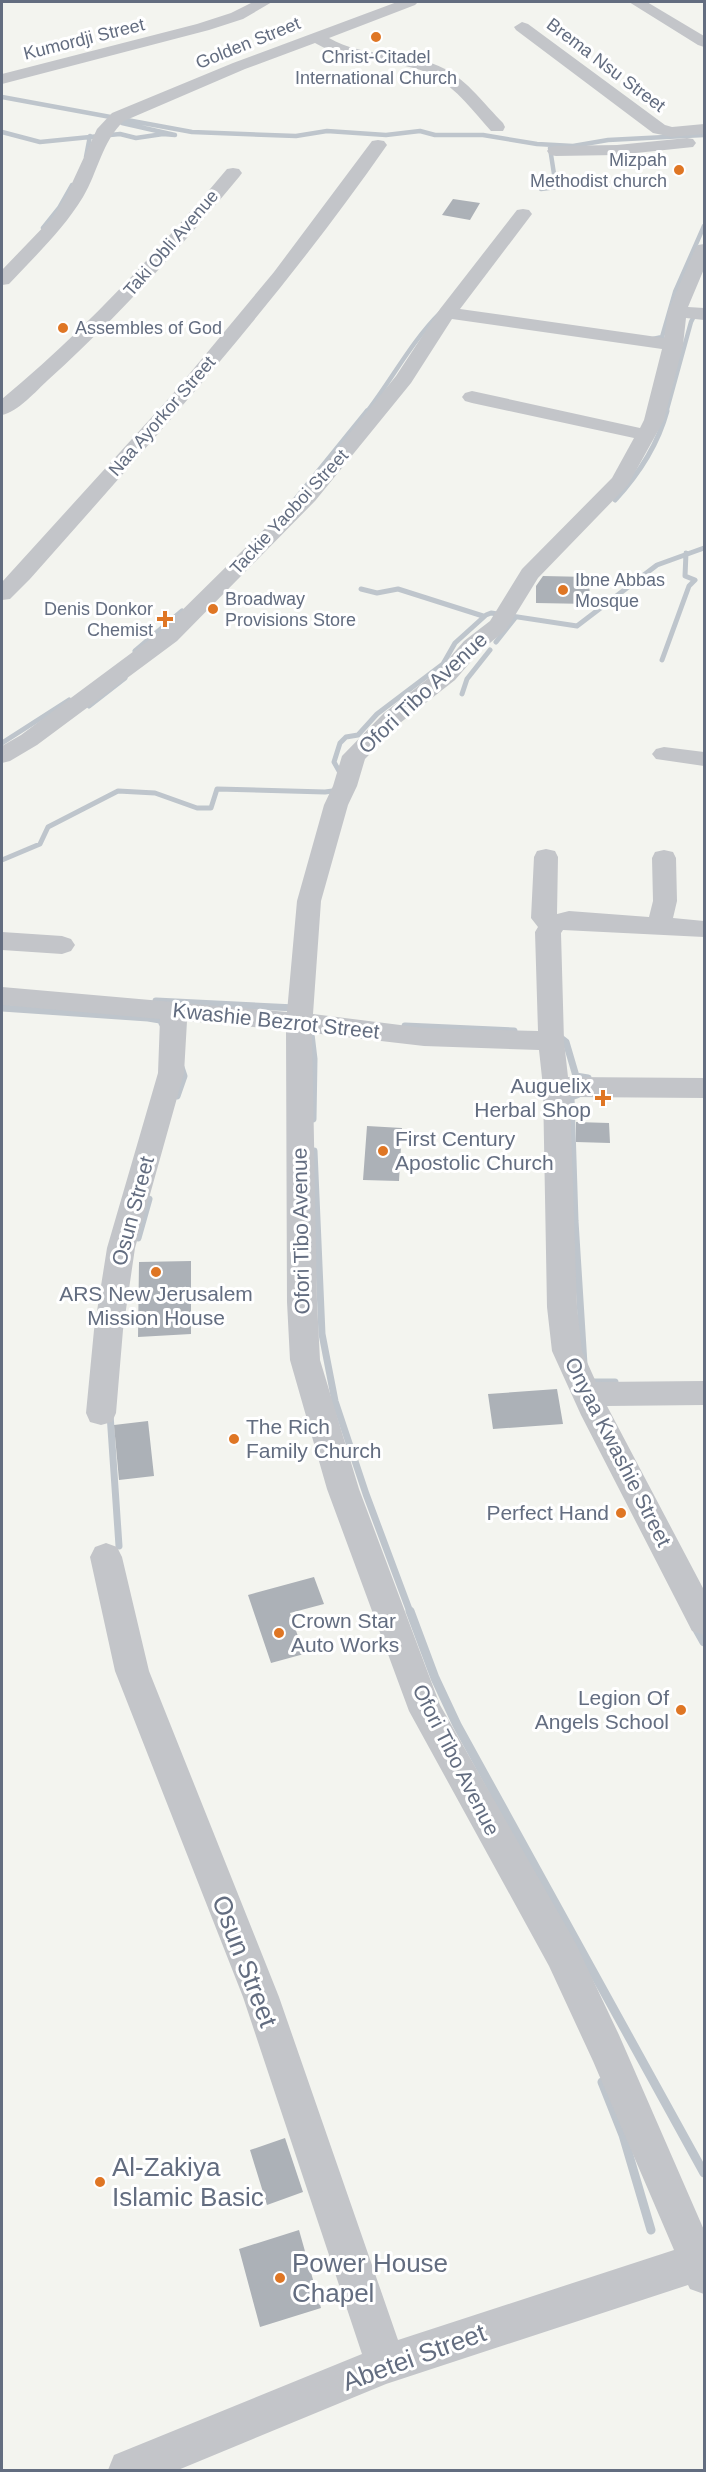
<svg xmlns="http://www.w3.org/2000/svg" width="706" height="2472" font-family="Helvetica,sans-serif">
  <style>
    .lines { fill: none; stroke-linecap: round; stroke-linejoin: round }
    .stream-far3 { stroke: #bec5cc; stroke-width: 4.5 }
    .stream-far2 { stroke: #bec5cc; stroke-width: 5 }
    .stream-far1 { stroke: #bec5cc; stroke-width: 7 }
    .stream { stroke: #bec5cc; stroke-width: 9 }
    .building { fill: #acb1b7 }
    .minor { fill: #c3c5c9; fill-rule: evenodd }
    .poi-dot { fill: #df7624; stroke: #fff; stroke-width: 2 }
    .labels { text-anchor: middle; stroke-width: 6; stroke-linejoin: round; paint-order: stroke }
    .far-street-label { font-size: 18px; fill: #636d80; stroke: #fff }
    .far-poi-label { font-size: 18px; fill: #636d80; stroke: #fff; text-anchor: start }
    .street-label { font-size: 21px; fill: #636d80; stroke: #fff }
    .poi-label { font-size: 21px; fill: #636d80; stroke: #fff; text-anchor: end }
    .near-street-label { font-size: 26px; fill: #636d80; stroke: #fff }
    .near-poi-label { font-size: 26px; fill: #636d80; stroke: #fff; text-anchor: start }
  </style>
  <rect width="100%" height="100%" fill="#f3f4ef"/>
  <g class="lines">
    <path class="stream-far3" d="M2,97l190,35 104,4 31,-5 59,4 34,-4 15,4h48l54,9 36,2 35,-6 96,-5
      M2,132l38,10 80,-8 16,4 27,-4 12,1 -53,-12
      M86,157l4,-21
      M541,189l15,-2 -6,-39
      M43,228l16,-20 13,-23
      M653,339l9,-2 13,-45 29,-66
      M366,413c25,-32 45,-71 74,-100
      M666,413l25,-91 3,-6 10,-1"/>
    <path class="stream-far2" d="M615,500c23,-25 43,-56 52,-89
      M294,501l73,-90
      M361,589l16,4 21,-4 85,27
      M496,642l19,-24
      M135,651l47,-40
      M662,660l27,-74 6,-6 -10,-4 1,-23
      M462,694l5,-15 23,-29
      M89,706l36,-28
      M2,743l67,-43
      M343,778l-9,-16 6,-19 6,-6 12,-2 19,-21 66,-50 12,-21 31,-28 5,-2 86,13 80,-61 47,-17
      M2,860l38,-16 8,-17 70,-36 37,2 42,15h14l6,-19 108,3 15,-2"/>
    <path class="stream-far1" d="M156,1001l139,7
      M2,1008l146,10 12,2 5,8
      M405,1026l109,5
      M311,1034l3,25 -1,60
      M557,1035l9,7 10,34 12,2
      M577,1095l-6,2 4,124 9,143
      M177,1096l7,-20 -3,-9
      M314,1151l8,183 13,67 31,93 44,118
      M138,1238l11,-39
      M591,1382h24
      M110,1414l9,132"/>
    <path class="stream" d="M410,1611l25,67 22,47 247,448
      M695,1626l9,16
      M602,2082l21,53 28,95"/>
  </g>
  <path class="building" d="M453,199l27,4 -10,17 -28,-5z
    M543,576l46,1 1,27 -54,-1v-17z
    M576,1122l33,1 1,20 -34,-1z
    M367,1126l35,2 -3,53 -36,-1z
    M191,1261v73l-53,3 1,-75z
    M557,1389l6,35 -70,5 -5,-35z
    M148,1421l6,55 -35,4 -5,-55z
    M314,1577l10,27 -34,9 14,41 -33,9 -23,-68z
    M285,2138l18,54 -36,13 -17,-55z
    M299,2230l22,78 -61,19 -21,-78z"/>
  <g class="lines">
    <path class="minor" d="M253,2h19l-29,17 -34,11 -207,54v-10l195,-50 34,-11z
      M397,2h21l-3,3 -86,33c35,21 80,12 116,31 23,12 40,36 58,54l2,4 -2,4h-12c-17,-19 -34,-42 -57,-55 -35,-19 -79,-9 -119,-33l-70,26 -121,52c-22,20 -26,51 -41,76 -20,33 -48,59 -74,87l-7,1v-15l50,-52 15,-24 30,-65 15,-16 121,-50z
      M629,2h18l57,34v11l-6,-2z
      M522,22l6,2 137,101 7,2 32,-3v10l-32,3 -19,-4 -137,-103 -2,-3z
      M687,138l6,1 3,4 -3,4 -76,8 -61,1 -6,-1 -3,-4 3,-4 6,-1 61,-1z
      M378,140l6,1 3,4c-107,154 -233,294 -357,434l-20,20 -8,1v-18l169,-186 103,-124 98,-131z
      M233,168l6,1 3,4 -3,4c-59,71 -121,140 -191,203 -12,11 -30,32 -46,35v-16c83,-69 155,-147 225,-230z
      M523,209l6,1 3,4 -72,95 204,29 4,-27 27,-62 3,-4 6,-1v25l-16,38 16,1v12l-18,-2 -3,27 -19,75 -36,65 -90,93 -32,52 -26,21 -25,29 -55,43 -35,36 -8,27 -9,19 -27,96 -8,113 111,14 114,3 -3,-99 3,-5 -7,-9 3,-61 3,-6 9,-2 9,2 3,6 -1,57 12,-3 80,6 4,-16 -1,-43 3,-6 9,-2 9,2 3,6 1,43 -4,17 31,3v16l-141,-7 -2,3 3,108 4,36 136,1v20l-134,-1 7,210 5,44 14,31 108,-1v24l-97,1 97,184v45l-12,-4 -111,-216 -29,-64 -5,-44 -4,-220 -4,-37 -115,-4 -112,-13 5,269 3,58 39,129 81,216 135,237 44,93 85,195v64l-14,-5 -2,-4 -302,99 -208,86h-70l6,-15 248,-101 -119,-357 -128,-326 -25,-114 5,-10 11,-4 11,4 5,10 27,114 130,326 119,343 276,-90 -81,-189 -44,-95 -140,-255 -82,-222 -37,-129 -3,-58 -1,-272 -99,-9 -3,52 -49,175 -12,82 -7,83 -4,9 -11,3 -11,-3 -4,-9 8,-83 13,-82 51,-175 2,-54 -158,-14v-18l285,25 10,-111 27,-96 9,-19 9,-30 42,-43 55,-43 25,-29 26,-20 32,-52 90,-91 22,-40 -162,-35 -7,-2 -3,-4 3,-4 7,-2 168,37 4,-8 18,-71 -210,-30 -41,64 -96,118 -138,140 -140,104 -27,16 -8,2v-17l19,-11 140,-104 140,-138 95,-117 44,-67 77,-99z
      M664,747l40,5v14l-48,-7 -4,-5 4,-5z
      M2,932l60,4 9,3 4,6 -4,6 -9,3 -60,-4z"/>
  </g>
  <g class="poi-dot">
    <circle cx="376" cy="37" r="6"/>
    <circle cx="679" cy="170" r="6"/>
    <circle cx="63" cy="328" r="6"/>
    <circle cx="563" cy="590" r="6"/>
    <circle cx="213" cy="609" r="6"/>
    <path d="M162 610h6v6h6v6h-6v6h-6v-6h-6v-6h6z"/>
    <path d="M600 1089h6v6h6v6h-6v6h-6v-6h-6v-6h6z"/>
    <circle cx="383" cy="1151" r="6"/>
    <circle cx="156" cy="1272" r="6"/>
    <circle cx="234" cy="1439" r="6"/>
    <circle cx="621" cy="1513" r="6"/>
    <circle cx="279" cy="1633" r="6"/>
    <circle cx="681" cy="1710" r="6"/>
    <circle cx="100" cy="2182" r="6"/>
    <circle cx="280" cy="2278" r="6"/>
  </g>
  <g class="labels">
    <g class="far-street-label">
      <text transform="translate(84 39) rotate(-14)" y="6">Kumordji Street</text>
      <text transform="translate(248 43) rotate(-22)" y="6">Golden Street</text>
      <text transform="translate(606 65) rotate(37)" y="6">Brema Nsu Street</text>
      <text transform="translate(171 243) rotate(-49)" y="6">Taki Obli Avenue</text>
      <text transform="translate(162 416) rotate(-49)" y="6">Naa Ayorkor Street</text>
      <text transform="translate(289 512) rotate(-47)" y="6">Tackie Yaoboi Street</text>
    </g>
    <g class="far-poi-label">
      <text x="376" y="63" text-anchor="middle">Christ-Citadel<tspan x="376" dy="21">International Church</tspan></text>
      <text x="667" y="166" text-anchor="end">Mizpah<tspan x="667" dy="21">Methodist church</tspan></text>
      <text x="75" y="334">Assembles of God</text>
      <text x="575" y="586">Ibne Abbas<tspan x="575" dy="21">Mosque</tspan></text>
      <text x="225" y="605">Broadway<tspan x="225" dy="21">Provisions Store</tspan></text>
      <text x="153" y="615" text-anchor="end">Denis Donkor<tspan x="153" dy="21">Chemist</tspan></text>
    </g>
    <g class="street-label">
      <text transform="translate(423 693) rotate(-43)" y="7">Ofori Tibo Avenue</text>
      <text transform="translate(276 1021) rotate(6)" y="7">Kwashie Bezrot Street</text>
      <text transform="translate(133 1211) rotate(-75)" y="7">Osun Street</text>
      <text transform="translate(301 1231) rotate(-91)" y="7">Ofori Tibo Avenue</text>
      <text transform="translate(618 1452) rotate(63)" y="7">Onyaa Kwashie Street</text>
      <text transform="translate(456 1760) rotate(63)" y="7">Ofori Tibo Avenue</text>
    </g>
    <g class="poi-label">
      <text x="591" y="1093">Auguelix<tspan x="591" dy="24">Herbal Shop</tspan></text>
      <text x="395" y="1146" text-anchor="start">First Century<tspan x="395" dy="24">Apostolic Church</tspan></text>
      <text x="156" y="1301" text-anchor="middle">ARS New Jerusalem<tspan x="156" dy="24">Mission House</tspan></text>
      <text x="246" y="1434" text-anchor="start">The Rich<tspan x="246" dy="24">Family Church</tspan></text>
      <text x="609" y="1520">Perfect Hand</text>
      <text x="291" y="1628" text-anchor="start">Crown Star<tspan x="291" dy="24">Auto Works</tspan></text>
      <text x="669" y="1705">Legion Of<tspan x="669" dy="24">Angels School</tspan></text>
    </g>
    <g class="near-street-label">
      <text transform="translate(245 1961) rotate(69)" y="9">Osun Street</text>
      <text transform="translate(414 2357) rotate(-20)" y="9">Abetei Street</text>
    </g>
    <g class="near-poi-label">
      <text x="112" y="2176">Al-Zakiya<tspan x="112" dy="30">Islamic Basic</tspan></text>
      <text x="292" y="2272">Power House<tspan x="292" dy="30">Chapel</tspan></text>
    </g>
  </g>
  <rect width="706" height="2472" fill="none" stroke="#636d80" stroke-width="6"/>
</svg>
